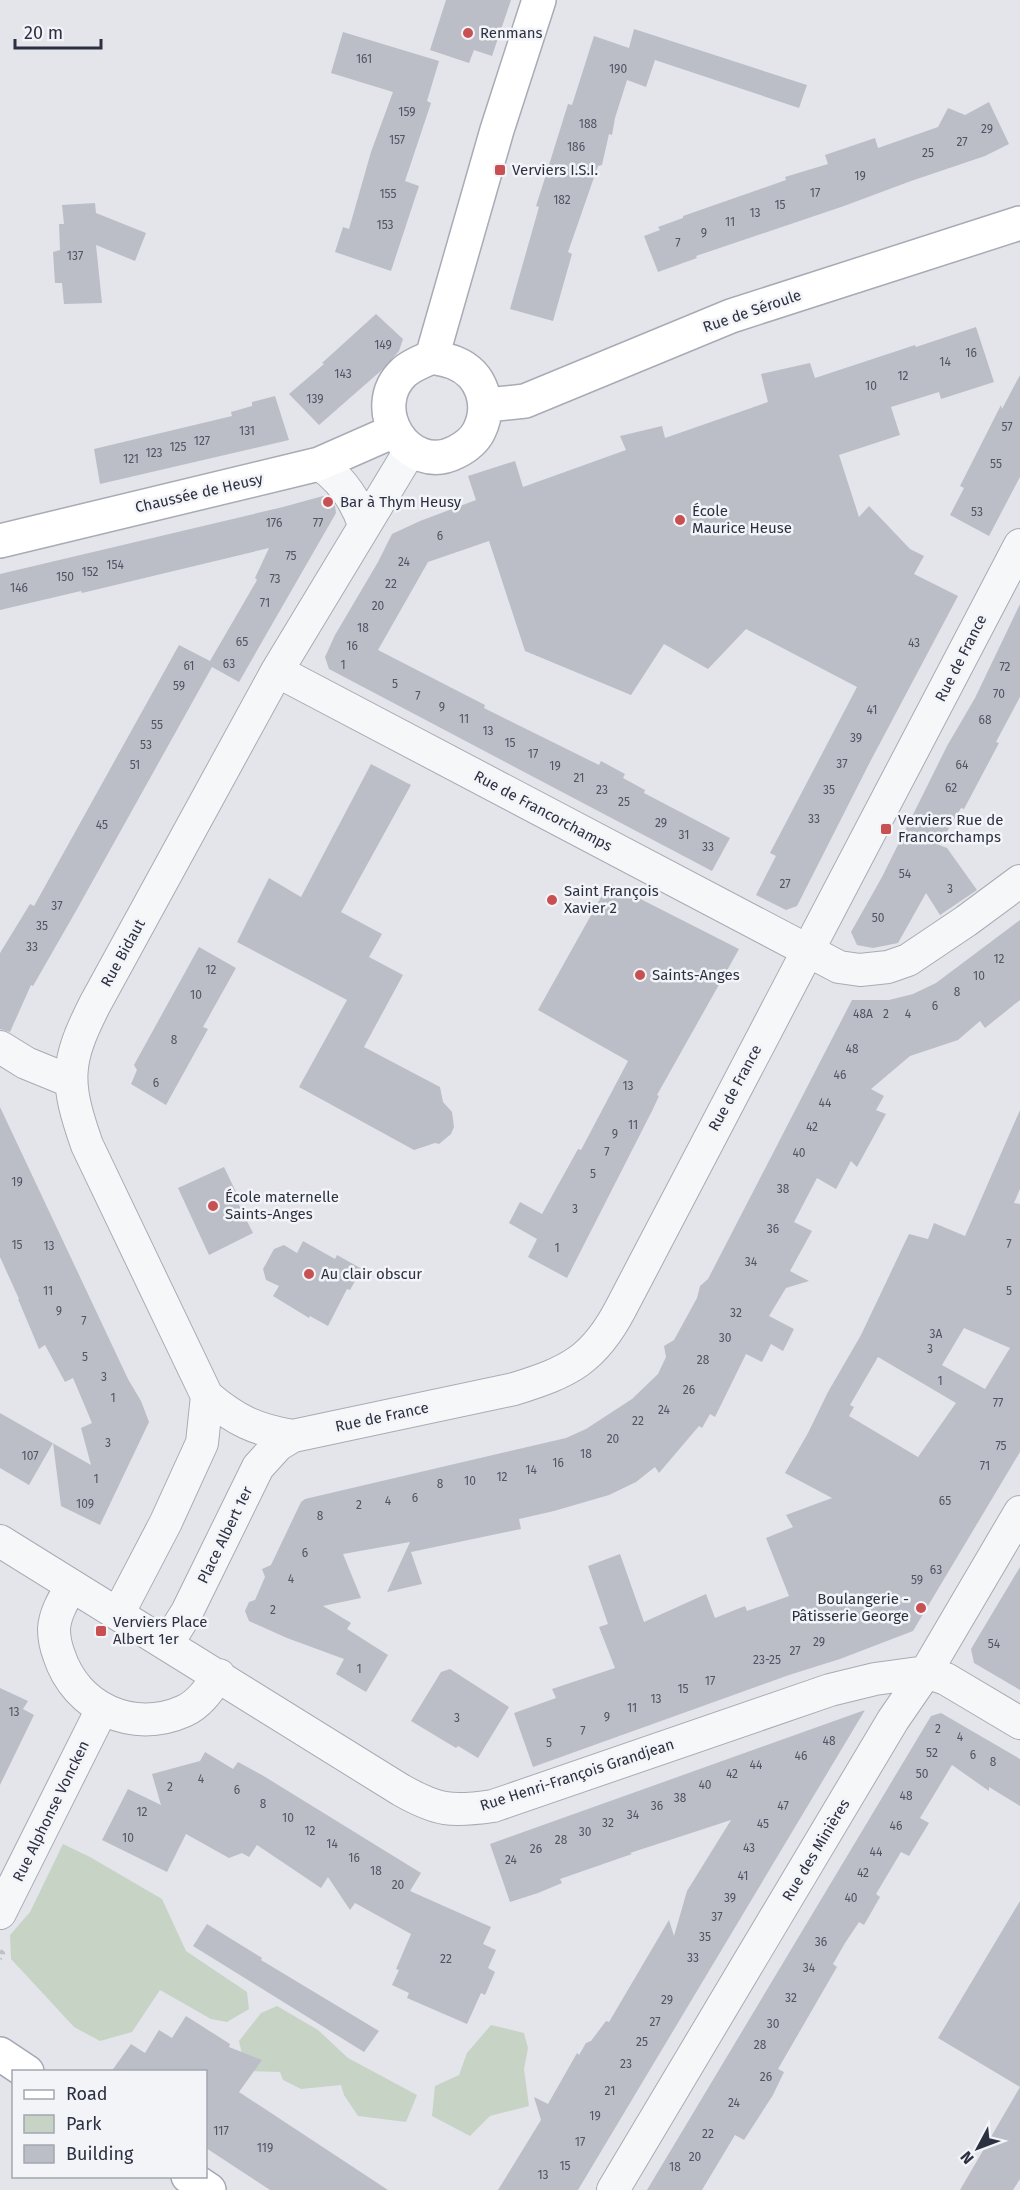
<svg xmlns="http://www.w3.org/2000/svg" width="1020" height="2190" font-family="'Fira Sans',sans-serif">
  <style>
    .green { fill: #c7d4c5 }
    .building { fill: #bbbec7; fill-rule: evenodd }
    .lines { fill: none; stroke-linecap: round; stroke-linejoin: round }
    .street-casing { stroke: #a8abb5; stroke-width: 34 }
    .secondary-casing { stroke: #a8abb5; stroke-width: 36 }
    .primary-casing { stroke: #a3a8b6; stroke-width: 36 }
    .path { stroke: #bdc0c6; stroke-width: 4; stroke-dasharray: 4.5 4.5; stroke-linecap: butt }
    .street { stroke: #f6f7f9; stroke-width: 32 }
    .secondary { stroke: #fff; stroke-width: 33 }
    .primary { stroke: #fff; stroke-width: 33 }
    .poi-dot { fill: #c85053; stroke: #f3f4f8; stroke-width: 2 }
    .labels { text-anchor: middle; stroke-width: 5; stroke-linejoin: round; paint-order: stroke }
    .number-label { font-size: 12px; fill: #505463 }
    .poi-label { font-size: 15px; fill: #2c3142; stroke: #f3f4f8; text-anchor: start }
    .street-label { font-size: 15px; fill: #2c3142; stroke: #f3f4f8 }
  </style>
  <rect width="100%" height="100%" fill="#e3e5eb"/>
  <path class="green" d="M63,1844l27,13 72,42 24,52 61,41 2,17 -22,13 -16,-3 -51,-29 -28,42 -32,9 -26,-14 -63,-68 -1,-24 20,-23z
    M277,2006l41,24 30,28 69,37 -11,27 -48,-6 -14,-21 -3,-10 -40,4 -18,-9 -3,-8 -34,-1 -7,-30 22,-28z
    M491,2025l33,8 4,15 -4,21 5,37 -39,10 -20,20 -38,-20 3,-30 24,-11 8,-22z"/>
  <path class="building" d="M446,0h65l-19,56 -18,-6 -5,13 -39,-13z
    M634,29l173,56 -8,23 -144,-48 -9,27 -19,-7 -12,38 -3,17 -3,-1 -7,31 -4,1 -30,86 4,2 -19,67 -43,-12 29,-102 -3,-1 8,-25 24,-77 4,1 22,-69 35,12z
    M343,32l96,29 -12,40 4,2 -26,78 14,5 -28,85 -56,-19 8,-25 6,2 22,-77 22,-60 -62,-19z
    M989,102l20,42 -24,12 -74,25 -67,25 -148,50 1,2 -39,14 -14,-36 16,-6 -2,-3 25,-9v-2l103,-36 -1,-3 43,-13 -3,-9 50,-17 3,10 60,-21 10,-19 17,7z
    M95,203l1,10 50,20 -11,28 -39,-16 6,58 -38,1 -2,-21h-7l-2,-31 7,-2 -1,-26h5l-2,-19z
    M376,314l27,25 -4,12 -16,18 -64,56 -30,-31 35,-30 -2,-1z
    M976,327l18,55 -53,17 -2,-7 -48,15 9,28 -61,20 20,62 10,-11 41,43 14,7 -10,18 44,22 -88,166 -73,144 -11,4 -30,-15 20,-39 -6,-3 87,-166 -111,-58 -38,40 -44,-25 -33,51 -106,-44 -36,-110 -61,21 -50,88 107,55 -1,3 115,57 2,-4 24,13 -2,4 22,12 -1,3 86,45 -18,33 -383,-202 -4,-12 10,-22 43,-73 14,-28 28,-13 56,-21 -8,-24 47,-15 8,26 103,-37 -6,-14 42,-10 3,12 103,-36 -7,-28 49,-11 5,15 100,-33 1,2z
    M1020,375v102l-31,59 -39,-21 14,-27 -4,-2 41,-81 1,4z
    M275,396l14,44 -189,44 -6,-35 138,-33 -1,-4 21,-6v-4z
    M323,496l9,4 3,6 1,7 -97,169 -27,-15 -136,244 -43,75 -2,-1 -21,47 -10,-3v-76l30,-49 4,2 145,-261 31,16 47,-81 -2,-2 14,-30 -187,45 -1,-2 -81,19v-36l283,-67z
    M1020,604v93l-24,45 3,1 -35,66 -3,-1 -22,37 8,3 30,42 -37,25 -14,-22 -28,50 -25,5 -16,-3 -6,-13 31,-55 65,-131 28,-48z
    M371,764l40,21 -70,127 41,22 -13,23 34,18 -39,72 76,40 3,15 9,10 2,15 -3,7 -12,10 -4,-1 -21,7 -115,-63 48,-87 -110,-58 32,-64 32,19z
    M609,883l130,66 -82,146 2,1 -7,15 -85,167 -39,-21 9,-18 -28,-16 11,-21 22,12 36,-65 3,1 47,-89 -90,-51z
    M1020,920v80l-35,28 -5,-7 -22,19 -48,16 -39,33 13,7 -8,14 10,4 -29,53 -6,-6 -15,28 -19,-11 -23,44 18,9 -22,40 19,10 -23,7 -17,28 25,13 -11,22 -12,-7 -9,18 -16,-8 -31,63 -5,-3 -8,14 -3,-2 -40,47 -4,-6 -19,15 -27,13 -55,16 -35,8 2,10 -110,23 11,32 -35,8 23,-50 -67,12 18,44 -38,8 28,17 -4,6 41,26 -22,37 -30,-18 8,-15 -57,-21 -38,-17 -4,-10 4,-9 6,-2 10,-23 -3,-8 9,-4 30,-63 4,-3 261,-61 20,-9 46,-30 26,-25 8,-17 -2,-11 10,-6 23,-42 3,-12 8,-7 144,-279h37l24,-6 23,-11z
    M199,947l37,21 -33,59 5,2 -42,76 -35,-21 6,-14 -3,-5z
    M0,1107l128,272 13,22 8,21 -49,103 -39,-19 -8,-63 -24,42 -29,-17v-55l91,52 -10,-37 11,-5 -19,-45 -8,4 -20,-37 -6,4 -21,-50h1l-19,-42z
    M1020,1110v79l-6,14 6,1v248l-107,179 -73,28 -51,16 -256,92 -19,-54 42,-15 -4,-9 63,-21 -16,-41 9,-3 -20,-58 32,-12 24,68 62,-28 9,24 30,-12 2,5 42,-15 -23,-58 27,-11 -7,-12 46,-17 -47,-25 23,-40 20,-41 33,-57 48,-101 19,5 6,-16 31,13zM964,1328l46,20 -25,41 -43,-24zM878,1357l78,46 -38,54 -69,-41 5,-9 -4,-2z
    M224,1167l12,25 -2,3 19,38 -44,22 -31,-67z
    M303,1241l32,18 2,-4 25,14 -12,21 -3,-1 -19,37 -18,-10 -1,2 -36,-22 6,-10 -13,-6 -3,-11 11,-20 10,-4 13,8z
    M1020,1567v123l-46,-27 -3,-14z
    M450,1669l59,38 -31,51 -20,-12 -2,2 -45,-27 30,-49z
    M0,1688l28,13 -5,8 11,6 -34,70z
    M865,1710l-287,480h-80l43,-70 -7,-23 14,7 29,-51 2,2 7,-12 5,-2 15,-20 3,1 60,-102 5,16 13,-45 44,-71 -101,33 2,1 -72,25 2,4 -24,10 -28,9 -20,-58z
    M941,1713l79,46v47l-31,-19v4l-37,-26 -32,53 9,5 -20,33 -8,-4 -25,42 4,3 -16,28 -5,-3 -14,21 -12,21 4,3 -59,102 6,3 -11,23 -29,45 -9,-5 -33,55h-55l284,-474z
    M205,1752l28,17 5,-7 24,13 159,98 -11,18 81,36 -8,17 13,6 -8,18 7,4 -10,23 -4,-2 -14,31 -60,-26 2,-5 -17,-8 7,-15 -3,-1 15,-35 -56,-31 -5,7 -22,-33 -7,11 -64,-43 -8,12 -7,-4 -13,5 -43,-24 -19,38 -65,-32 26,-51 33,16 -9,-31 48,-13z
    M1020,1901v186l-82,-49z
    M207,1924l55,34 -1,2 118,71 -15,21 -171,-106z
    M186,2016l44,28 -1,3 33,13 -23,32 149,98h-118l-64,-42v-76h-95l20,-28 14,9 14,-23 13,8z
    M1020,2087v92l-7,11h-53z"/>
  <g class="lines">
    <defs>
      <path id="street" d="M411,449l-134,222 -182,333c-30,59 -30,78 -8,141l120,251c28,24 49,34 86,40l221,-47c55,-17 80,-29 107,-81l399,-763
        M319,464c23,15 37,37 45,61
        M277,671l562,296 21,3 28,-3 20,-7 58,-39 54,-40
        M0,1047l26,16 44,18
        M0,1541l401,249c37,21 51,22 92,16l337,-116 45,-11 51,-7 20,7 74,44
        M71,1587c-7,12 -16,26 -17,42 0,9 2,18 5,26 17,53 74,79 125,56 16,-7 26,-23 35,-36
        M118,1614l48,-92 36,-79 5,-47
        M167,1644l20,-32 71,-145 20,-22 15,-9
        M0,1913l102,-204
        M613,2190l280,-470 33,-48 94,-160"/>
      <path id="secondary" d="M432,357l65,-227 42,-130
        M432,357c7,2 16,3 23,6 27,11 37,42 24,68 -5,10 -13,16 -23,21 -48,25 -91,-44 -52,-80 8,-7 19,-11 28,-15z
        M487,405l38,-4 206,-85 289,-93
        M0,541l319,-77 75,-33"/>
      <path id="primary" d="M0,2054l27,18
        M188,2176l21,14"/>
    </defs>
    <use href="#street" class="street-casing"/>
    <use href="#secondary" class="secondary-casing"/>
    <use href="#primary" class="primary-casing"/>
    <path class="path" d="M0,1951l3,2 -3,6"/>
    <use href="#street" class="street"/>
    <use href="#secondary" class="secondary"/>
    <use href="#primary" class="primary"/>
  </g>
  <g class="poi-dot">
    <circle cx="468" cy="33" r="6"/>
    <rect x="494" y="164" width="12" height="12" rx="3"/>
    <circle cx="328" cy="502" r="6"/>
    <circle cx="680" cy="520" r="6"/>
    <rect x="880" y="823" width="12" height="12" rx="3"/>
    <circle cx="552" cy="900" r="6"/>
    <circle cx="640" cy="975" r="6"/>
    <circle cx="213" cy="1206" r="6"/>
    <circle cx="309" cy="1274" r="6"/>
    <circle cx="921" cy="1608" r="6"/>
    <rect x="95" y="1625" width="12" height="12" rx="3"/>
  </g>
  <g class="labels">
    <g class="number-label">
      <text x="364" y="63">161</text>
      <text x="618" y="73">190</text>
      <text x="407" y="116">159</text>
      <text x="588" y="128">188</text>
      <text x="987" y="133">29</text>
      <text x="397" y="144">157</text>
      <text x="962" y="146">27</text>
      <text x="576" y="151">186</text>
      <text x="928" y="157">25</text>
      <text x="860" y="180">19</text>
      <text x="815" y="197">17</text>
      <text x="388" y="198">155</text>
      <text x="562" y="204">182</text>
      <text x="780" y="209">15</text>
      <text x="755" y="217">13</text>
      <text x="730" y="226">11</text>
      <text x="385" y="229">153</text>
      <text x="704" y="237">9</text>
      <text x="678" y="247">7</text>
      <text x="75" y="260">137</text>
      <text x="383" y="349">149</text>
      <text x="971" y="357">16</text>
      <text x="945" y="366">14</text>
      <text x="343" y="378">143</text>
      <text x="903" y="380">12</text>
      <text x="871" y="390">10</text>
      <text x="315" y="403">139</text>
      <text x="1007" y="431">57</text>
      <text x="247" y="435">131</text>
      <text x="202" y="445">127</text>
      <text x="178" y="451">125</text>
      <text x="154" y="457">123</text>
      <text x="131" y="463">121</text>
      <text x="996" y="468">55</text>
      <text x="977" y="516">53</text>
      <text x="274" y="527">176</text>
      <text x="318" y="527">77</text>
      <text x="440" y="540">6</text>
      <text x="291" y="560">75</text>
      <text x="404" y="566">24</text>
      <text x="115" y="569">154</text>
      <text x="90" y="576">152</text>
      <text x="65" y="581">150</text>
      <text x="275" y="583">73</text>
      <text x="391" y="588">22</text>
      <text x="19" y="592">146</text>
      <text x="265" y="607">71</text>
      <text x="378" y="610">20</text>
      <text x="363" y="632">18</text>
      <text x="242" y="646">65</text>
      <text x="914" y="647">43</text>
      <text x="352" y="650">16</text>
      <text x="229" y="668">63</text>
      <text x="343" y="669">1</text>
      <text x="189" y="670">61</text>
      <text x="1005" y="671">72</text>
      <text x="395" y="688">5</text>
      <text x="179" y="690">59</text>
      <text x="999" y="698">70</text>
      <text x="418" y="700">7</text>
      <text x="442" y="711">9</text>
      <text x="872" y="714">41</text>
      <text x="464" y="723">11</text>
      <text x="985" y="724">68</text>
      <text x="157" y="729">55</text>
      <text x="488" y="735">13</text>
      <text x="856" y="742">39</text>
      <text x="510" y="747">15</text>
      <text x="146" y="749">53</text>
      <text x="533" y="758">17</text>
      <text x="842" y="768">37</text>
      <text x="135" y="769">51</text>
      <text x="962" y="769">64</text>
      <text x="555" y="770">19</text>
      <text x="579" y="782">21</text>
      <text x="951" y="792">62</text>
      <text x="602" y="794">23</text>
      <text x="829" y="794">35</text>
      <text x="624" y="806">25</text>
      <text x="814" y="823">33</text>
      <text x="661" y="827">29</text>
      <text x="102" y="829">45</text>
      <text x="684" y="839">31</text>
      <text x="708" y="851">33</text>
      <text x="905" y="878">54</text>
      <text x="785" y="888">27</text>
      <text x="950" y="893">3</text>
      <text x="57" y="910">37</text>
      <text x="878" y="922">50</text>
      <text x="42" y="930">35</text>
      <text x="32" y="951">33</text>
      <text x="999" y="963">12</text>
      <text x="211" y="974">12</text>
      <text x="979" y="980">10</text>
      <text x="957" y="996">8</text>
      <text x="196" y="999">10</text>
      <text x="935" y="1010">6</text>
      <text x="863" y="1018">48A</text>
      <text x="886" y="1018">2</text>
      <text x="908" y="1018">4</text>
      <text x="174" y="1044">8</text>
      <text x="852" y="1053">48</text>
      <text x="840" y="1079">46</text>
      <text x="156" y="1087">6</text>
      <text x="628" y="1090">13</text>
      <text x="825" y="1107">44</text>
      <text x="633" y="1129">11</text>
      <text x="812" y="1131">42</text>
      <text x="615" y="1138">9</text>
      <text x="607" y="1156">7</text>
      <text x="799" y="1157">40</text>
      <text x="593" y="1178">5</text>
      <text x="17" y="1186">19</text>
      <text x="783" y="1193">38</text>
      <text x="575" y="1213">3</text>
      <text x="773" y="1233">36</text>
      <text x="1009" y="1248">7</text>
      <text x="17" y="1249">15</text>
      <text x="49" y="1250">13</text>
      <text x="557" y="1252">1</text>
      <text x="751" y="1266">34</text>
      <text x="48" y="1295">11</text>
      <text x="1009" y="1295">5</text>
      <text x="59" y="1315">9</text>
      <text x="736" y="1317">32</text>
      <text x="84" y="1325">7</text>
      <text x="936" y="1338">3A</text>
      <text x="725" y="1342">30</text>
      <text x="930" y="1353">3</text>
      <text x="85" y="1361">5</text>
      <text x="703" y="1364">28</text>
      <text x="104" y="1381">3</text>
      <text x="940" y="1385">1</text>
      <text x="689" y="1394">26</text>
      <text x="113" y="1402">1</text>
      <text x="998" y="1407">77</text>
      <text x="664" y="1414">24</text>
      <text x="638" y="1425">22</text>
      <text x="613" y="1443">20</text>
      <text x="108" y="1447">3</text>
      <text x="1001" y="1450">75</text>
      <text x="586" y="1458">18</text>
      <text x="30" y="1460">107</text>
      <text x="558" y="1467">16</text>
      <text x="985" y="1470">71</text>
      <text x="531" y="1474">14</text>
      <text x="502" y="1481">12</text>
      <text x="96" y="1483">1</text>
      <text x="470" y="1485">10</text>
      <text x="440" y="1488">8</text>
      <text x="415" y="1502">6</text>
      <text x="388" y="1505">4</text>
      <text x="945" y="1505">65</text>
      <text x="85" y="1508">109</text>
      <text x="359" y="1509">2</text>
      <text x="320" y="1520">8</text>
      <text x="305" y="1557">6</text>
      <text x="936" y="1574">63</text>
      <text x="291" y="1583">4</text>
      <text x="917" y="1584">59</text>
      <text x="273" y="1614">2</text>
      <text x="819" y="1646">29</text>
      <text x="994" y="1648">54</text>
      <text x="795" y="1655">27</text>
      <text x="767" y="1664">23-25</text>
      <text x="359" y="1673">1</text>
      <text x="710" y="1685">17</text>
      <text x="683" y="1693">15</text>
      <text x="656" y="1703">13</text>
      <text x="632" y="1712">11</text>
      <text x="14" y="1716">13</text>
      <text x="607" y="1721">9</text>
      <text x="457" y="1722">3</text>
      <text x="938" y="1733">2</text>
      <text x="583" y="1735">7</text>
      <text x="960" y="1741">4</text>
      <text x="829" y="1745">48</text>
      <text x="549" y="1747">5</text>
      <text x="932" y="1757">52</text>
      <text x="973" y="1759">6</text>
      <text x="801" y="1760">46</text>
      <text x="993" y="1766">8</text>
      <text x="756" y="1769">44</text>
      <text x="732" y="1778">42</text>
      <text x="922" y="1778">50</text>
      <text x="201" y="1783">4</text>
      <text x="705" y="1789">40</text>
      <text x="170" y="1791">2</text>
      <text x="237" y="1794">6</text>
      <text x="906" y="1800">48</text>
      <text x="680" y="1802">38</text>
      <text x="263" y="1808">8</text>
      <text x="657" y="1810">36</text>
      <text x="783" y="1810">47</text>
      <text x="142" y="1816">12</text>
      <text x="633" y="1819">34</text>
      <text x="288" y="1822">10</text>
      <text x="608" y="1827">32</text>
      <text x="763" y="1828">45</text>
      <text x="896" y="1830">46</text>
      <text x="310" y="1835">12</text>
      <text x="585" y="1836">30</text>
      <text x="128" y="1842">10</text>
      <text x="561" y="1844">28</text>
      <text x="332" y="1848">14</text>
      <text x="749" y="1852">43</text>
      <text x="536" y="1853">26</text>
      <text x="876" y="1856">44</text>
      <text x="354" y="1862">16</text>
      <text x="511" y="1864">24</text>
      <text x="376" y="1875">18</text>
      <text x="863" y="1877">42</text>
      <text x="743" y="1880">41</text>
      <text x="398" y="1889">20</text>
      <text x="730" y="1902">39</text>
      <text x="851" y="1902">40</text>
      <text x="717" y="1921">37</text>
      <text x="705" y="1941">35</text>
      <text x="821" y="1946">36</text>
      <text x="693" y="1962">33</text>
      <text x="446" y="1963">22</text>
      <text x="809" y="1972">34</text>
      <text x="791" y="2002">32</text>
      <text x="667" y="2004">29</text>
      <text x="655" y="2026">27</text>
      <text x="773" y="2028">30</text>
      <text x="642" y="2046">25</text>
      <text x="760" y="2049">28</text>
      <text x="626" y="2068">23</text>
      <text x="766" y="2081">26</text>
      <text x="610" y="2095">21</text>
      <text x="734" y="2107">24</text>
      <text x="595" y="2120">19</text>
      <text x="221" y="2135">117</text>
      <text x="708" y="2138">22</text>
      <text x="580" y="2146">17</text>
      <text x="265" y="2152">119</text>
      <text x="695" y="2161">20</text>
      <text x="565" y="2170">15</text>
      <text x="675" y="2171">18</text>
      <text x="543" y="2179">13</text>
    </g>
    <g class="poi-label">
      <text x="480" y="38">Renmans</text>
      <text x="512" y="175">Verviers I.S.I.</text>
      <text x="340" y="507">Bar à Thym Heusy</text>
      <text x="692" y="516">École<tspan x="692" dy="17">Maurice Heuse</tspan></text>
      <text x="898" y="825">Verviers Rue de<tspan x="898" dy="17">Francorchamps</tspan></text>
      <text x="564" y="896">Saint François<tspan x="564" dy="17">Xavier 2</tspan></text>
      <text x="652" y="980">Saints-Anges</text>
      <text x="225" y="1202">École maternelle<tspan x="225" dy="17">Saints-Anges</tspan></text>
      <text x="321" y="1279">Au clair obscur</text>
      <text x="909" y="1604" text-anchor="end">Boulangerie -<tspan x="909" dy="17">Pâtisserie George</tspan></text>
      <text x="113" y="1627">Verviers Place<tspan x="113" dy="17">Albert 1er</tspan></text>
    </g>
    <g class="street-label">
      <text transform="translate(752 311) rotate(-19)" y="5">Rue de Séroule</text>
      <text transform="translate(199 493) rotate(-13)" y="5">Chaussée de Heusy</text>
      <text transform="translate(961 658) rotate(-63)" y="5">Rue de France</text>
      <text transform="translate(543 811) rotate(28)" y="5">Rue de Francorchamps</text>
      <text transform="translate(123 953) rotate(-61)" y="5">Rue Bidaut</text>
      <text transform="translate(735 1088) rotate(-62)" y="5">Rue de France</text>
      <text transform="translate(382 1417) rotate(-12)" y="5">Rue de France</text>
      <text transform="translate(225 1535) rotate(-64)" y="5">Place Albert 1er</text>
      <text transform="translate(577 1775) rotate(-18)" y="5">Rue Henri-François Grandjean</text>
      <text transform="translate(51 1811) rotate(-64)" y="5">Rue Alphonse Voncken</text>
      <text transform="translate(816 1850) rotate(-59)" y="5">Rue des Minières</text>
    </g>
  </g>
  <rect x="12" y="2070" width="195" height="108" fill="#f3f4f8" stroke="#a3a6af" stroke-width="1.5"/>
  <rect x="24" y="2090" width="30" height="9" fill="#ffffff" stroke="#a3a6af" stroke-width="1.5"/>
  <text x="66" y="2100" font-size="18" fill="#2c3142">Road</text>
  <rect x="24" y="2115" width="30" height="18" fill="#c7d4c5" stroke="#a3a6af" stroke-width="1.5"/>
  <text x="66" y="2130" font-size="18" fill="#2c3142">Park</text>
  <rect x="24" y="2145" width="30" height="18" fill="#bbbec7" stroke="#a3a6af" stroke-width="1.5"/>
  <text x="66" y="2160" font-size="18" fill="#2c3142">Building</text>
  <g transform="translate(978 2148) rotate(229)" stroke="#f3f4f8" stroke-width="4.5" paint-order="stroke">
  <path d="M0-4.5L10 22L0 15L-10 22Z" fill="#2c3142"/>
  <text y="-9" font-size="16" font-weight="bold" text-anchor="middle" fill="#2c3142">N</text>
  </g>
  <path d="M15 39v9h86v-9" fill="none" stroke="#2c3142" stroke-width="3"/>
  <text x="24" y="39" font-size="18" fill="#2c3142" stroke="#f3f4f8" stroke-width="4.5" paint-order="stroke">20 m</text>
</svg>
